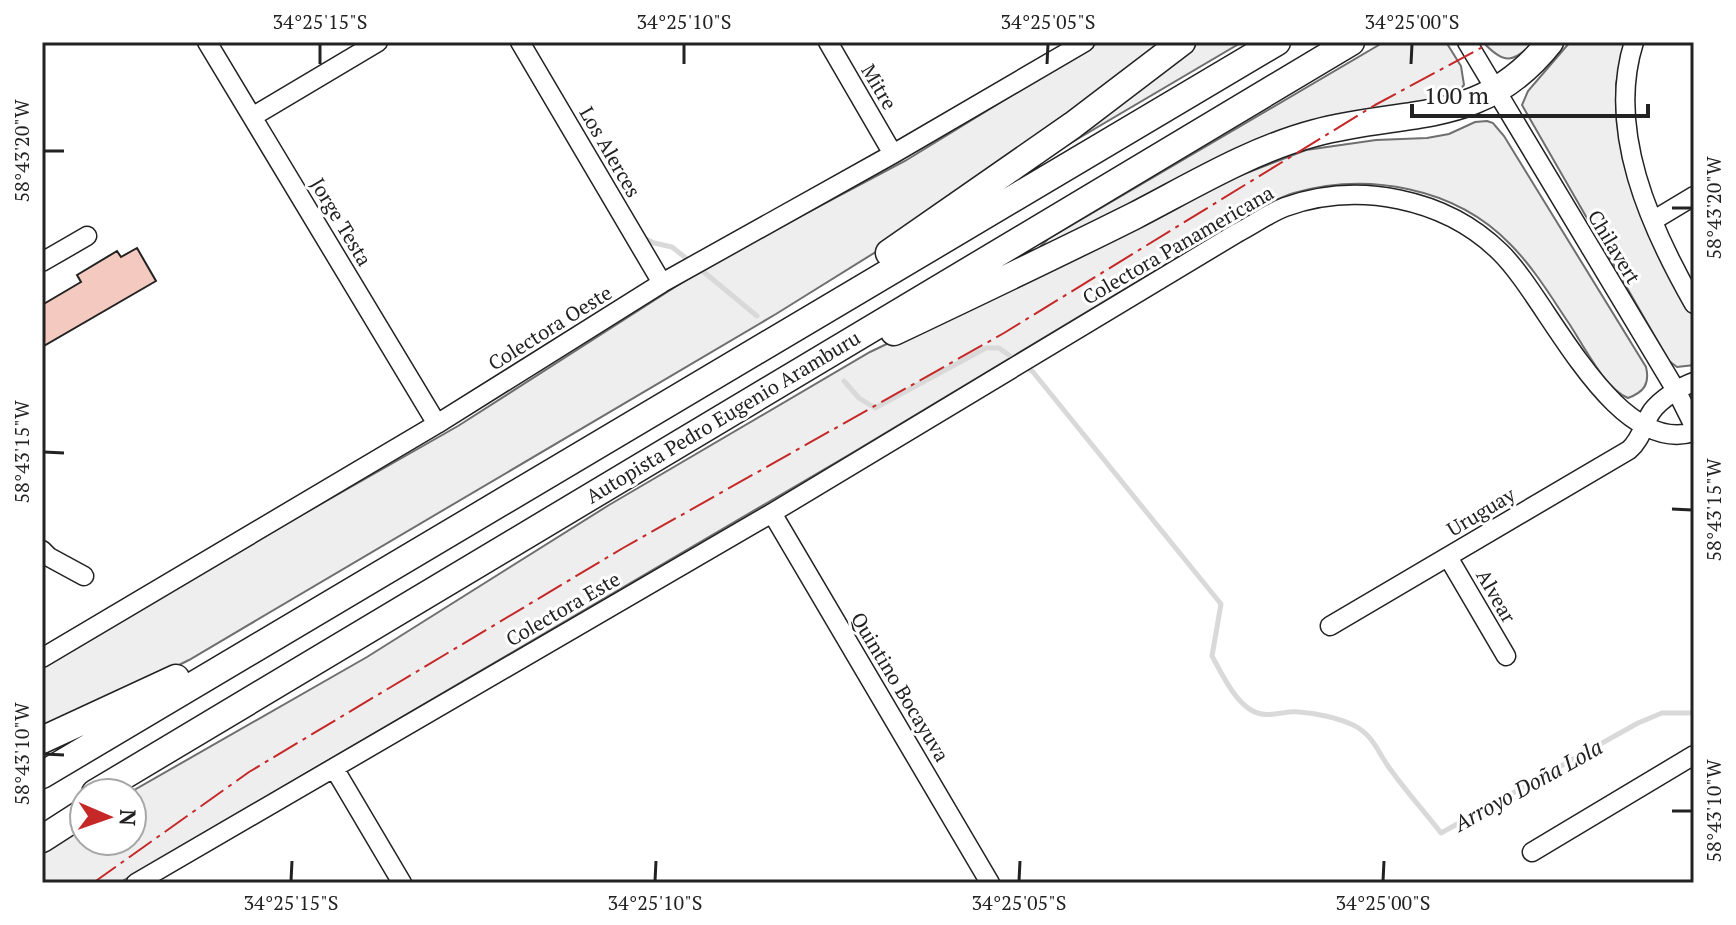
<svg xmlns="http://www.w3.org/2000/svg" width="1736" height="925" font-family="'PT Serif',serif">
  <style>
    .green { fill: #eee; stroke: #6f6f6f; stroke-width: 2 }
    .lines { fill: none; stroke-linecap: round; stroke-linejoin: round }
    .stream { stroke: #d9d9d9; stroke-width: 5 }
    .building { fill: #f3c9c0; stroke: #222; stroke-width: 2 }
    .minor-casing { stroke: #222; stroke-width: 21 }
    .highway-casing { stroke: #222; stroke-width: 29 }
    .minor { stroke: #fff; stroke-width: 18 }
    .highway { stroke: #fff; stroke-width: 26 }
    .power { stroke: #c62828; stroke-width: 2; stroke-dasharray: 28 6 4 6; stroke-linecap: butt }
    .ticks { fill: none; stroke: #222; stroke-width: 3 }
    .labels { text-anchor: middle; stroke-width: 6; stroke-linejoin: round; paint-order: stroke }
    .street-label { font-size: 20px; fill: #222; stroke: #fff }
    .water-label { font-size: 22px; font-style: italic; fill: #222; stroke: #fff }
    .neatline { fill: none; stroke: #222; stroke-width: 3 }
    .ticks-label { font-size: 20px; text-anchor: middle; fill: #222 }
  </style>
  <rect width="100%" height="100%" fill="#fff"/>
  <path class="green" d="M1099,42h75l-279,198 -119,74 -587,346 -147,73v-65l240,-142 176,-100 256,-164 191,-101z
    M1199,42h43l-246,145 164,-113z
    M1384,42h62l15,24 3,19 -11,12 -124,28 -303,136 22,-22z
    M1483,42h52c-22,21 -31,23 -52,0z
    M1570,42h55l-9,42v25l6,37 42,121 30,48v50l-17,2 -8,-6 -147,-256 6,-14z
    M1487,121l6,2 11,13 142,231c4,17 -2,25 -18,31 -24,-10 -45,-54 -60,-76 -18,-27 -35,-55 -58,-78 -55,-57 -143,-72 -216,-51 -14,4 -27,12 -39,18l-403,242 -733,430h-77v-34l42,-27v19h48v-48h-3l238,-136 242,-152 261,-153 366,-175 70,-27 70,-10 51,-2 22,-4 26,-12z"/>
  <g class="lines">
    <path class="stream" d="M644,238l10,5 18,4 19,15
      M699,268l58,48
      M1025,366l8,6 188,232 -9,52c10,18 22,44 39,54 17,10 32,0 48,2 17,1 39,6 54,13 19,9 24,25 35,41 16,23 36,45 53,67l197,-110 24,-10h32
      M844,381l15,17 16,10 111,-60h13l18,13"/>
  </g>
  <path class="building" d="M137,248l19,33 -114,66v-42l39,-23 -4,-7 40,-24 4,6z"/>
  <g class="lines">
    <defs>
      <path id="minor" d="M207,42l230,382
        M520,42l142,241
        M828,42l65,112
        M1467,42l210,350 17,34
        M1634,42c-28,88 16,185 60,262
        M252,117l126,-75
        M1654,220l40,-24
        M42,262l45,-26
        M772,513l218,370
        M42,550l7,7 35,19
        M1448,557l58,99
        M1330,626l299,-176c13,-11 14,-26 23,-39 9,-12 28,-24 42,-29
        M42,658l395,-234 225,-141 231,-129 192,-112
        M334,768l68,115
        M1532,852l162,-97
        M136,883l636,-370 465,-280c16,-8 32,-20 48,-26 73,-26 160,-9 215,45 48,46 113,205 194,180"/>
      <path id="highway" d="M889,253l184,-128 109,-83
        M894,332c80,-38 160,-76 240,-116 58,-30 117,-66 181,-83 93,-25 167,-5 235,-91
        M42,740l134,-62
        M42,775l1235,-733
        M95,793l1256,-751
        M42,839l42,-27"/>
    </defs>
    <use href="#minor" class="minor-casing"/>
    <use href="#highway" class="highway-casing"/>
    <use href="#minor" class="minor"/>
    <use href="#highway" class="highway"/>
    <path class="power" d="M93,883l156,-111 374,-224 381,-215 371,-228 117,-63"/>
  </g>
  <path class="ticks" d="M320,64v-20M684,64v-20M1047,64l1,-20M1411,64l1,-20M44,151h20M1672,208h20M44,452l20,1M1672,509l20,1M44,754l20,1M1672,811h20M291,881l1,-20M655,881l1,-20M1019,881l1,-20M1383,881l1,-20"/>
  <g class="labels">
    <g class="street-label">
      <text transform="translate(879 87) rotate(59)" y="7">Mitre</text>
      <text transform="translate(610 152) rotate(60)" y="7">Los Alerces</text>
      <text transform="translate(341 222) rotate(59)" y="7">Jorge Testa</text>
      <text transform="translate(1178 245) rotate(-30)" y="7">Colectora Panamericana</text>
      <text transform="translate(1614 247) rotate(59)" y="7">Chilavert</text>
      <text transform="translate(550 328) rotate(-32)" y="7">Colectora Oeste</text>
      <text transform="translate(723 417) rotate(-31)" y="7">Autopista Pedro Eugenio Aramburu</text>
      <text transform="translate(1481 512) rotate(-31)" y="7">Uruguay</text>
      <text transform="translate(1496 596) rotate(60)" y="7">Alvear</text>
      <text transform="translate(563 609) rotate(-30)" y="7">Colectora Este</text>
      <text transform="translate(900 687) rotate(59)" y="7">Quintino Bocayuva</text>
    </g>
    <g class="water-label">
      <text transform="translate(1528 785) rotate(-29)" y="8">Arroyo Doña Lola</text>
    </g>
  </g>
  <rect width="1736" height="925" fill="none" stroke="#ffffff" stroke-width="88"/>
  <g transform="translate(108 817) rotate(92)"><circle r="38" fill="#ffffff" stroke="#a7a7a7" stroke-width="2"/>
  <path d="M0-6L14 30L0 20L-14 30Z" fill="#c62828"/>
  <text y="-12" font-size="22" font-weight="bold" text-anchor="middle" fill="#222222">N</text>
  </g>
  <path d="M1412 104v12h236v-12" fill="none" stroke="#222222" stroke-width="4"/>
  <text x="1424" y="104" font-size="24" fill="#222222" stroke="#ffffff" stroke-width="6" paint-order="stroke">100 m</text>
  <rect x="44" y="44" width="1648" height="837" class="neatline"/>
  <g class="ticks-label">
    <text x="320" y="29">34°25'15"S</text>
    <text x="684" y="29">34°25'10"S</text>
    <text x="1048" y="29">34°25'05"S</text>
    <text x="1412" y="29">34°25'00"S</text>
    <text transform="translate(22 151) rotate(-90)" y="7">58°43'20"W</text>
    <text transform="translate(1714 208) rotate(-90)" y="7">58°43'20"W</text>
    <text transform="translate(22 452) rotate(-90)" y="7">58°43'15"W</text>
    <text transform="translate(1714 510) rotate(-90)" y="7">58°43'15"W</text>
    <text transform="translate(22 754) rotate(-90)" y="7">58°43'10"W</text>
    <text transform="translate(1714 811) rotate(-90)" y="7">58°43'10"W</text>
    <text x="291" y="910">34°25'15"S</text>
    <text x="655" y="910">34°25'10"S</text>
    <text x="1019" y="910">34°25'05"S</text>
    <text x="1383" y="910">34°25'00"S</text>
  </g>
</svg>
